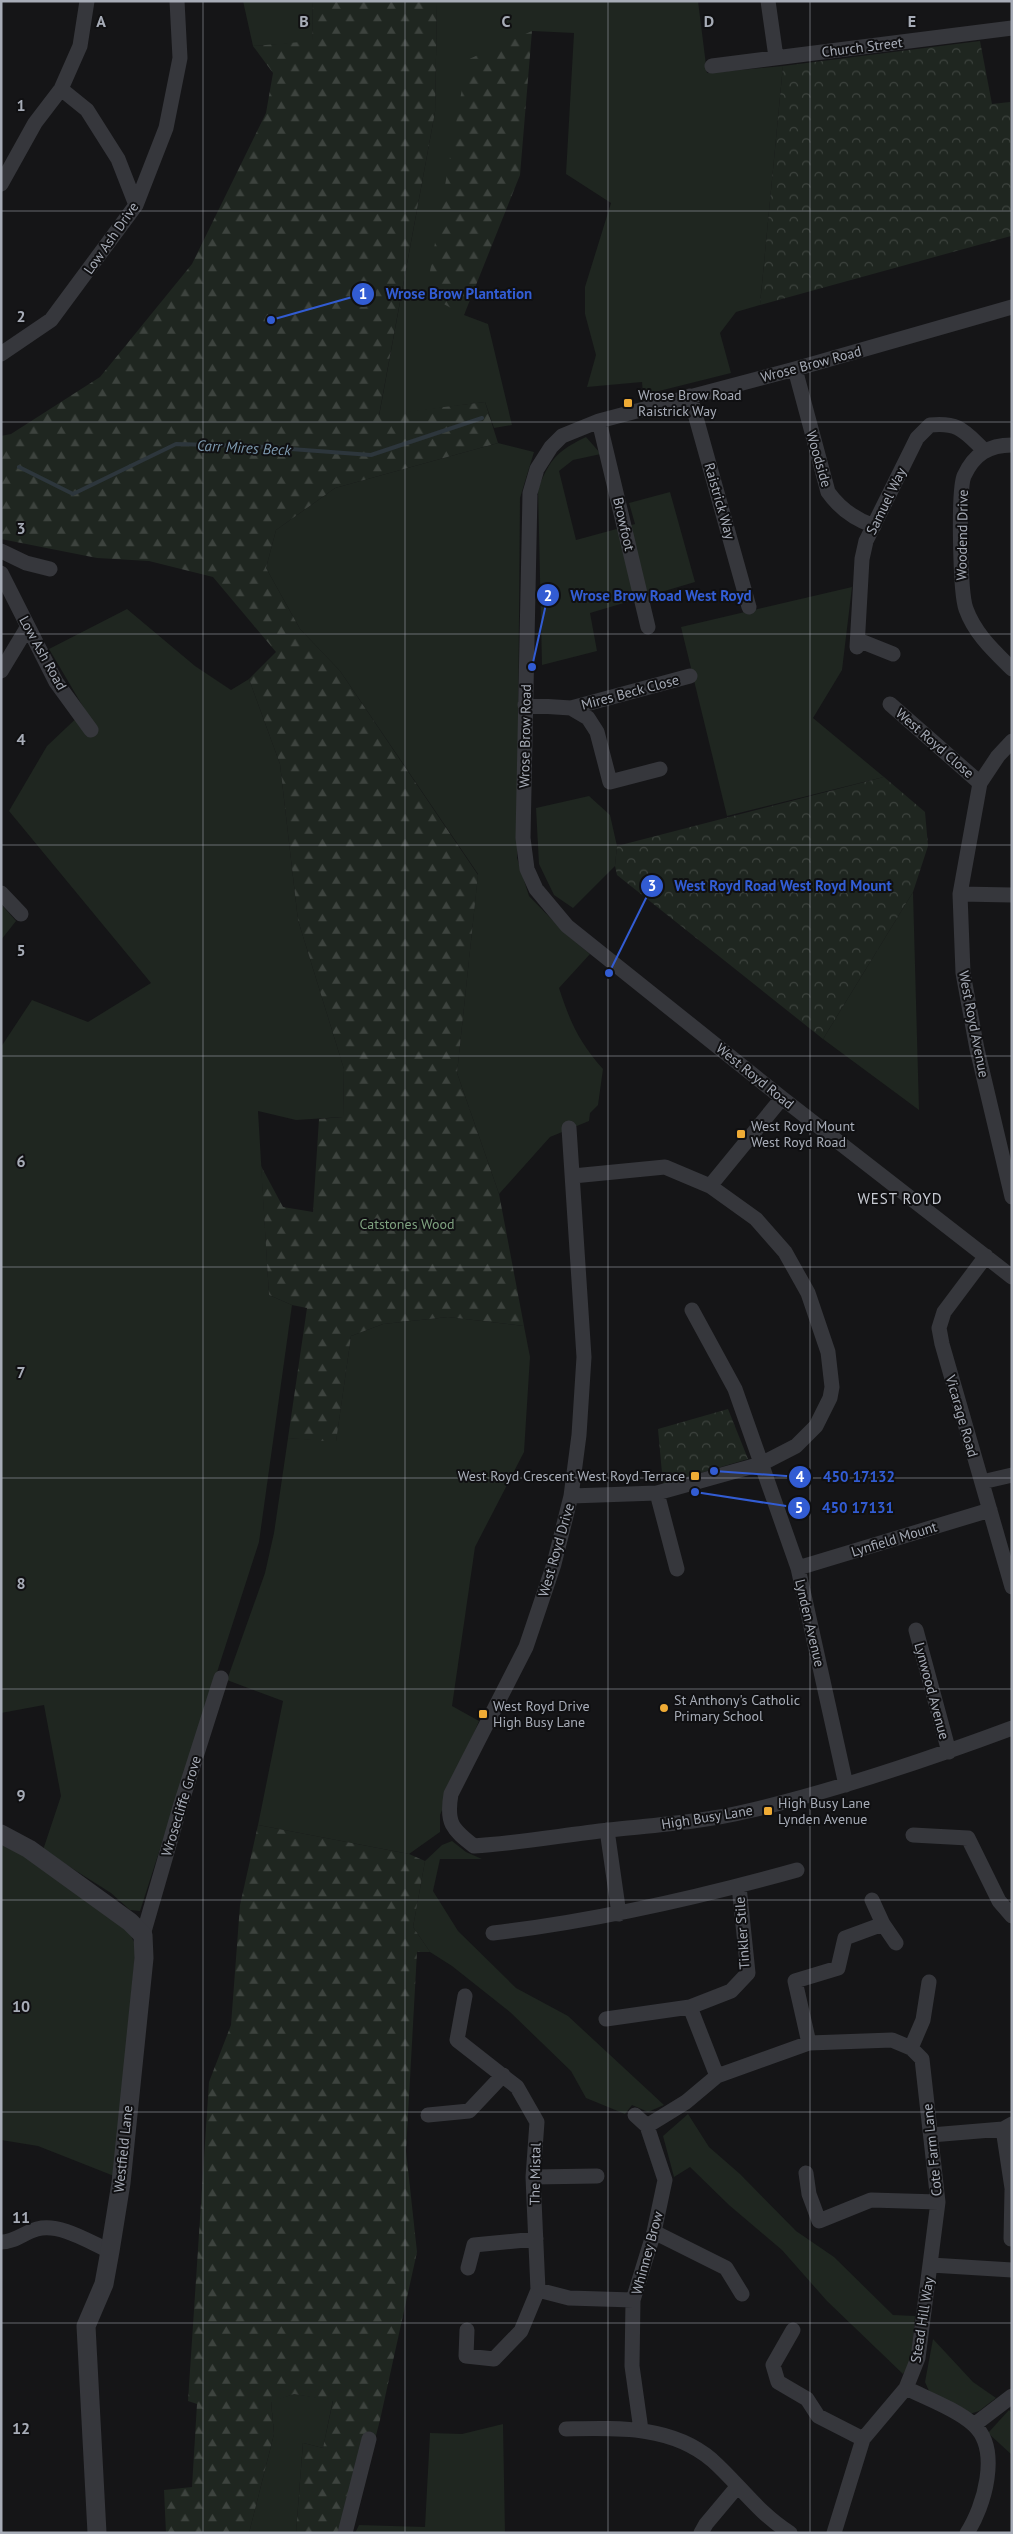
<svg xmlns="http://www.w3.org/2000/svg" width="1013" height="2534" font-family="'PT Sans',sans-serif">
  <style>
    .green { fill: #1f2620 }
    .forest { fill: url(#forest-firs) }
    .park { fill: url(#park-crowns) }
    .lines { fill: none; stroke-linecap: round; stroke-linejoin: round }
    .stream { stroke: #2d363c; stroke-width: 4 }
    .minor { stroke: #36373c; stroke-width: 15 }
    .tertiary { stroke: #36373c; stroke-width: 19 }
    .grid { fill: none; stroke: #a7acb7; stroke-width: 1; stroke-opacity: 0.55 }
    .poi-dot { fill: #efab35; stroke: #101012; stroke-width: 2 }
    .labels { text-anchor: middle; stroke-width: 4; stroke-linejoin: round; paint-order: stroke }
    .street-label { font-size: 14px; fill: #a7acb7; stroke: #101012 }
    .poi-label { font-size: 14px; fill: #a7acb7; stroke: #101012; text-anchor: start }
    .park-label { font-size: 14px; fill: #7ea17f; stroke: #101012 }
    .water-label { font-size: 15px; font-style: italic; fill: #7e9bb1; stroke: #101012 }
    .neighbourhood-label { font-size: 15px; letter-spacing: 1px; fill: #c8cbd3; stroke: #101012 }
    .grid-label { font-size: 16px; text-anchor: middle; font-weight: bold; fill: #a7acb7; stroke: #101012; stroke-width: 4; stroke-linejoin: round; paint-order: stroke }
    .leader { fill: none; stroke: #325cd3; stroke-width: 2 }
    .callout-dot { fill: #325cd3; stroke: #101012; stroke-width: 2 }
    .mark-label { font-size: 15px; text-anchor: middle; font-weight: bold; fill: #fff }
    .callout-label { font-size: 15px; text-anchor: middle; font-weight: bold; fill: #325cd3; stroke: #101012; stroke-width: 4; stroke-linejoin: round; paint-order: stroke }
  </style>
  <defs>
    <pattern id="forest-firs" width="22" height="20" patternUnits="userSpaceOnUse" patternTransform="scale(1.25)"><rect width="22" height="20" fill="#1f2620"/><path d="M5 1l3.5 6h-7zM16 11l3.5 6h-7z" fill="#3d433e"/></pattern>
    <pattern id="park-crowns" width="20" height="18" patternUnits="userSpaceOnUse" patternTransform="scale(1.25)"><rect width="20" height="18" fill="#1f2620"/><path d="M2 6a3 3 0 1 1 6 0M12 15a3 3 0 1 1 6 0" fill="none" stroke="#3d433e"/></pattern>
  </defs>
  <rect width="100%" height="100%" fill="#151517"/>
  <path class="green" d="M243,1h70l-1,41 -59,4z
    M437,1h261l9,72 76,-7 -23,239 -24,7 -16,21 11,40 -88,22 -1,-13 -55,5 9,-32 -11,-41v-27l26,-84 -45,-29 8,-141 -42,-2 -68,284 24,9 24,101 -18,3 -9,-26 -106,14 56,-304z
    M586,437l15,17 -28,6 -14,11 17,69 59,-16 -6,-21 41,-11 25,90 -105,31 7,38 -55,14 -4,-176c12,-30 19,-38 48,-52z
    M498,443l36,9 -14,46 -3,360 12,38 38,39 23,19 -31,34c11,34 20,54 44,81l-5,36 -8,8 -1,8 -39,16 -51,57 -42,-121 21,-199 -138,-203 -40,-42 -34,-61 10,-38 59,-42z
    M852,587l-10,83 -29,48 71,59 -157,39 -46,-189z
    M127,609l68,57 36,24 18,-11 31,85 18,156 46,149 -1,48 -47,3 -38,-9 11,184 23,10 -33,237 -119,369 -10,-1 -19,-17 -68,-43 18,-54 -17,-91 -43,8v-666l31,-47 56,22 63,-39 -142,-172 38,-65 38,-36 -36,-61z
    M589,796l21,19 7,31 -2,20 -42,42 -19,-13 -15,-31 -3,-56z
    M913,892l6,218 -96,-71z
    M1,904l15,17 -15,19z
    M448,1317l76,9 6,31 -6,95 -49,95 -23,159 27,15 -39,94v17l-31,22 -151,-29 25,-124 -56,-21 38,-107 9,-40 14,-95 48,3 15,-105 32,-12z
    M452,1841l14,11 16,7h-42l-7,32 25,40 58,57 52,28 96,89 -16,7 -16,-7 -7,9 -39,-16 -15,-27 -61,-59 -58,-46 -22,-14 -17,-25 12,-66 17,-16z
    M1,1843l25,12 102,75 8,16 -22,230 -76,-30 -37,-6z
    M688,2114l21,33 31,27 56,57 38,26 59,58 22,1 -4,47 -8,11 -76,-73 -45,-51 -53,-45 -39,-38 -16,10 -11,-41z
    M933,2339l40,43 23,16 -17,13 -12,4 -38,-24 -4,-9z
    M294,2394l39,6 -10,48 -20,-5 -7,90h-47l25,-99 -3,-33z
    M1009,2410l3,3v42l-24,-22z
    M503,2424l2,109h-150l4,-8 66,2 5,-94 32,1z"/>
  <path class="forest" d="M313,1h124l-2,111 -56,303 106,-13 13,41 -163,45 -59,42 -10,38 34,61 40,42 138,204 -21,198 42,121 25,132 -76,-9 -65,7 -32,12 -15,106 -48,-4 19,-130 -15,-3 -23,-10 -8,-129 22,41 30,5 6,-93 24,-2 1,-48 -46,-149 -18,-156 -31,-85 27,-27 -63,-75 -64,-16 -52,-3 -96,-19v-103l10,-2 89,-57 92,-113 74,-151 7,-40 -20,-27 59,-5z
    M532,31l-12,144 -56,140 -24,-13 -11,-25 38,-217z
    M258,1825l151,29 16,7 -12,66 17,25h-13l-11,199 11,101 -37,168 -24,92 -17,21h-43l7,-90 20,5 10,-47 -39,-7 -23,8 3,32 -25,99h-83l-2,-43 28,-3 5,-83 -9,-3 21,-319 22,-57 9,-120z"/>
  <path class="park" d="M980,41l12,63 18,-2 2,138 -1,-4 -251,69 23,-239z
    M884,777l41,35 3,34 -15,46 -90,147 -206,-164 -2,-9 2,-20z
    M728,1409l20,50 -85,25 -5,-55z"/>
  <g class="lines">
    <path class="stream" d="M19,467l54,27 103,-50 76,2 119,9 111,-37"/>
    <path class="minor" d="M87,1l-7,45 -19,43 26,21 31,49 18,46
      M768,1l8,56
      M712,66l300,-38
      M1,184l34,-61 26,-34
      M1012,307l-217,62 -196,52 -37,15 -11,11 -14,22 -7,24 -7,345 4,31 9,20 31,37 215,172 230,179
      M1,354l50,-34 85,-115 30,-77 14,-70 -3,-57
      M795,369l33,123c12,17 26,27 46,34
      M690,396l59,211
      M599,421l49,206
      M1012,445c-23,0 -38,9 -48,31 -6,14 -4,117 2,133 9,25 28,42 46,60
      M1,551l25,12 24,6
      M1,573l55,109 35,48
      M858,640l35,14
      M857,647l5,-88 4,-18 51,-103 13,-13c29,-3 34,6 54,25
      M1,671l26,-43
      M890,704l90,79
      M525,705l46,3 119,-32
      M571,708l17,10 9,14 13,50 50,-13
      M1012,741l-14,15 -18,27 -20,111 3,79 14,76 35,148
      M1,893l20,21
      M960,894l52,1
      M569,1128l15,229 -5,78 -8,61 -17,68 -28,83 -75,147c-5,29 1,35 23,52 46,-3 90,-11 135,-16 47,-5 94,-8 139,-19 90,-21 178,-51 264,-83
      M710,1186l72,-88
      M986,1256l-42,56 -5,16 3,16 70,243
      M692,1310l43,79 63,179 48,217
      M982,1482l30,-7
      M657,1493l20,76
      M571,1496l86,-3 104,-29 35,-18 20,-20 14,-28 2,-11 -4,-35 -20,-59 -23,-41 -29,-33 -46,-33 -45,-19 -92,9
      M798,1568l192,-58
      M916,1630l33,122
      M607,1830l12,84
      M913,1835l55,3 31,63 13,15
      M872,1900l11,24 13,19
      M493,1933c103,-12 204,-35 304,-63
      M143,1935l37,-128 41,-129
      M465,1996l-8,44 60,47 20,35 -4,55 5,113 -17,41 -27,28 -28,-3 1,-26
      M690,2007l27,69
      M606,2019l84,-12 41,-16 17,-18 -9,-87
      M809,2043l-14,-62 43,-13 7,-30 38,-14
      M428,2115l41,-4 34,-36
      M635,2115l12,11 18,54 -11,52 -21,68 -1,66 9,64
      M647,2126l39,-24 31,-26 92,-33 83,-3 19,8
      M1003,2129l9,59
      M931,2135l72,-6 9,-5
      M806,2173l3,21 10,27 52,-21 67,2
      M533,2177l64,-1
      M654,2232l72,36 16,26
      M1011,2239l1,-49
      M1,2242c14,0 24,-10 36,-13 24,-6 52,13 73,22
      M931,2265l81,5
      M468,2268l6,-23 62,-6
      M538,2290l31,8 64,2
      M793,2330l-20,35 5,17 29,17 11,17 45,23
      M906,2388c20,10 52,22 68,37 27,25 10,82 -7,108
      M974,2425l38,-29
      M566,2429c50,-1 105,-4 146,31 28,25 45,52 78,73
      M345,2533l24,-94
      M701,2533l5,-9 31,-37
      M834,2533l29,-94 43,-51 12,-30 20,-156 -16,-143 -11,-11 12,-28 6,-38"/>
    <path class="tertiary" d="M1,1834l28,15 101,73 13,13 1,23 -23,225 -11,68 -6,33 -18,42 11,207"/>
  </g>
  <path class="grid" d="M203,1v2532M405,1v2532M608,1v2532M810,1v2532M1,211h1011M1,422h1011M1,634h1011M1,845h1011M1,1056h1011M1,1267h1011M1,1478h1011M1,1689h1011M1,1900h1011M1,2112h1011M1,2323h1011"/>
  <g class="poi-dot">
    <rect x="623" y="398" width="10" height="10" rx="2.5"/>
    <rect x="736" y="1129" width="10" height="10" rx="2.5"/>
    <rect x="690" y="1471" width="10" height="10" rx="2.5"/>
    <circle cx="664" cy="1708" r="5"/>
    <rect x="478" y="1709" width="10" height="10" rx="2.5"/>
    <rect x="763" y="1806" width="10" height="10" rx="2.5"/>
  </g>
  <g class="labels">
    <g class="street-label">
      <text transform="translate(862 47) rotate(-7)" y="5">Church Street</text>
      <text transform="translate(111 238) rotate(-55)" y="5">Low Ash Drive</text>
      <text transform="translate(811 364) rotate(-15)" y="5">Wrose Brow Road</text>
      <text transform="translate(819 459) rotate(74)" y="5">Woodside</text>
      <text transform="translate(720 501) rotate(74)" y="5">Raistrick Way</text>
      <text transform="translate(886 501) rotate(-64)" y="5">Samuel Way</text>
      <text transform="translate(624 524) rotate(77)" y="5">Browfoot</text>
      <text transform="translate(962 535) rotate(-89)" y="5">Woodend Drive</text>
      <text transform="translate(43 653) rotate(61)" y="5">Low Ash Road</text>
      <text transform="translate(630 692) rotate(-15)" y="5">Mires Beck Close</text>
      <text transform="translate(525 736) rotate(-89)" y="5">Wrose Brow Road</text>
      <text transform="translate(935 743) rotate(41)" y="5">West Royd Close</text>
      <text transform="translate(974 1024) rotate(79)" y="5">West Royd Avenue</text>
      <text transform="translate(755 1076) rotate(39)" y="5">West Royd Road</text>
      <text transform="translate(962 1416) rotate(74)" y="5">Vicarage Road</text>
      <text transform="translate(894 1539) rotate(-17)" y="5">Lynfield Mount</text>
      <text transform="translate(556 1550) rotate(-74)" y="5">West Royd Drive</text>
      <text transform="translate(810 1623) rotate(77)" y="5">Lynden Avenue</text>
      <text transform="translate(932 1691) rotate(75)" y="5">Lynwood Avenue</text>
      <text transform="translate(181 1806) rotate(-73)" y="5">Wrosecliffe Grove</text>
      <text transform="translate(707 1817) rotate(-9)" y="5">High Busy Lane</text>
      <text transform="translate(742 1933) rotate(-94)" y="5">Tinkler Stile</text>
      <text transform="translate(123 2149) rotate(-84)" y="5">Westfield Lane</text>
      <text transform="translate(932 2150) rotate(-96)" y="5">Cote Farm Lane</text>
      <text transform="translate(535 2174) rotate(-89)" y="5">The Mistal</text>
      <text transform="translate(647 2253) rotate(-75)" y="5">Whinney Brow</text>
      <text transform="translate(922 2320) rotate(-81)" y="5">Stead Hill Way</text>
    </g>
    <g class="poi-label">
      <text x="638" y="400">Wrose Brow Road<tspan x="638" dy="16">Raistrick Way</tspan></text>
      <text x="751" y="1131">West Royd Mount<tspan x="751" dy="16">West Royd Road</tspan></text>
      <text x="685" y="1481" text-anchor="end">West Royd Crescent West Royd Terrace</text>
      <text x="674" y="1705">St Anthony's Catholic<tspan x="674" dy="16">Primary School</tspan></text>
      <text x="493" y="1711">West Royd Drive<tspan x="493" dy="16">High Busy Lane</tspan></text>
      <text x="778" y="1808">High Busy Lane<tspan x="778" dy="16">Lynden Avenue</tspan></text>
    </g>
    <g class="park-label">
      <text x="407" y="1229">Catstones Wood</text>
    </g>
    <g class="water-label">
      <text transform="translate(244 448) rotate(3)" y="5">Carr Mires Beck</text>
    </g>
    <g class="neighbourhood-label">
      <text x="900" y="1204">WEST ROYD</text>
    </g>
  </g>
  <g class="grid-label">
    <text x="101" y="27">A</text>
    <text x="304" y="27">B</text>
    <text x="506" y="27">C</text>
    <text x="709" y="27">D</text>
    <text x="912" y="27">E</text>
    <text x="21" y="111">1</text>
    <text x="21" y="322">2</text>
    <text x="21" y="534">3</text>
    <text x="21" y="745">4</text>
    <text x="21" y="956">5</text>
    <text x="21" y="1167">6</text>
    <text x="21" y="1378">7</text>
    <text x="21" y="1589">8</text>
    <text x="21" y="1801">9</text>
    <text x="21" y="2012">10</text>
    <text x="21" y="2223">11</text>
    <text x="21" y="2434">12</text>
  </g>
  <path class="leader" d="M271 320L363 294M532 667L548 595M609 973L652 886M714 1471L800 1477M695 1492L799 1508"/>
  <g class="callout-dot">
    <circle cx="271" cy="320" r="5"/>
    <circle cx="532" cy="667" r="5"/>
    <circle cx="609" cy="973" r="5"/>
    <circle cx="714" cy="1471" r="5"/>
    <circle cx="695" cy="1492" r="5"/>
    <circle cx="363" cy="294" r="12"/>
    <circle cx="548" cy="595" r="12"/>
    <circle cx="652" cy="886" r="12"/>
    <circle cx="800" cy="1477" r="12"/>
    <circle cx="799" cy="1508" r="12"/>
  </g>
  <g class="mark-label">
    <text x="363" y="299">1</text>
    <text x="548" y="601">2</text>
    <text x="652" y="891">3</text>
    <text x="800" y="1482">4</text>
    <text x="799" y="1513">5</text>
  </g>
  <g class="callout-label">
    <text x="459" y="299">Wrose Brow Plantation</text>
    <text x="661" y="601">Wrose Brow Road West Royd</text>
    <text x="783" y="891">West Royd Road West Royd Mount</text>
    <text x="859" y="1482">450 17132</text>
    <text x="858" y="1513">450 17131</text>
  </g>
  <rect width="1013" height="2534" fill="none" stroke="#a7acb7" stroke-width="5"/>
</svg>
